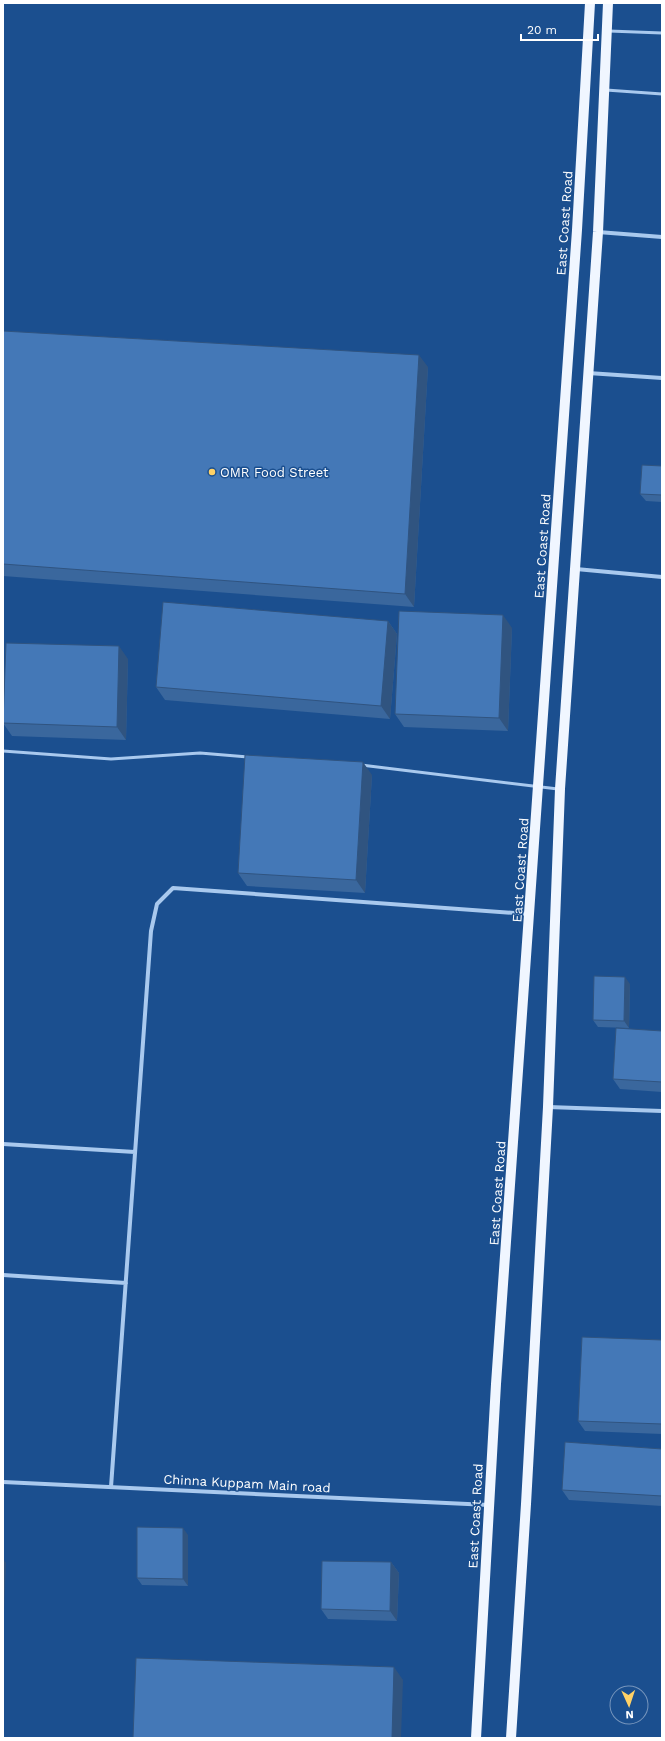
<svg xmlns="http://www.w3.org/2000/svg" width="665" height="1741" font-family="'Work Sans',sans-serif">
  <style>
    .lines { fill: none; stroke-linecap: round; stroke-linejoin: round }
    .lane { stroke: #a9c9ee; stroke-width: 3 }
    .street { stroke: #a9c9ee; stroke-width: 4 }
    .primary { stroke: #f0f6ff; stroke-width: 10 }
    .wall { fill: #3a679d }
    .shaded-wall { fill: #305480 }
    .building { fill: #4478b7; stroke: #305480 }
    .poi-dot { fill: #ffd166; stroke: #1b4f8f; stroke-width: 1.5 }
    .labels { text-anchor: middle; stroke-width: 3; stroke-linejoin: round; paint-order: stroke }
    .street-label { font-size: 13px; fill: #fff; stroke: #1b4f8f }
    .poi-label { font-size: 13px; fill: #fff; stroke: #1b4f8f; text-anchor: start }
  </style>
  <rect width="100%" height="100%" fill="#1b4f8f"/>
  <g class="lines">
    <path class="lane" d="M609,31l53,2
      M606,90l56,4
      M3,751l108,8 89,-6 48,4
      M361,765l197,24"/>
    <path class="street" d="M598,232l64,5
      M588,373l74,5
      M576,569l86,8
      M548,1107l114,4
      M3,1144l132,8
      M3,1275l123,8
      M3,1482l486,23
      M111,1487l40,-556 6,-27 16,-16 355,26"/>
    <path class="primary" d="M476,1738l20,-354 81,-1154 13,-227
      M511,1738l15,-234 22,-397 12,-318 38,-557 10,-229"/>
  </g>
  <path class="wall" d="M3,331l425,36 -14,240 -411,-31z
    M662,466v36l-16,-1 -6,-7z
    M388,621l9,13 -7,85 -225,-19 -9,-13z
    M512,628l-4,103 -104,-4 -9,-13z
    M128,659l-2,81 -114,-4 -9,-13z
    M372,775l-7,118 -118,-7 -9,-13z
    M630,984l-1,44 -31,-1 -5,-7z
    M662,1031v61l-42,-3 -7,-10z
    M662,1340v94l-77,-3 -7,-10z
    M662,1449v57l-93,-6 -7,-10z
    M188,1535v51l-46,-1 -5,-7z
    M391,1562l8,11 -2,48 -69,-2 -7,-10z"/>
  <path class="shaded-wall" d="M419,355l9,12 -14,240 -9,-13z
    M503,615l9,13 -4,103 -9,-13z
    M388,621l9,13 -7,85 -9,-13z
    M119,646l9,13 -2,81 -9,-13z
    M363,762l9,13 -7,118 -9,-13z
    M625,977l5,7 -1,44 -5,-7z
    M183,1528l5,7v51l-5,-7z
    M3,1558l3,5 -3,76z
    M391,1562l8,11 -2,48 -7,-10z
    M394,1667l9,13 -2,58h-9z"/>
  <path class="building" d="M3,331l416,24 -14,239 -402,-30z
    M642,465l20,1v29l-22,-1z
    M163,602l225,19 -7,85 -225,-19z
    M399,611l104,4 -4,103 -104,-4z
    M6,643l113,3 -2,81 -114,-4z
    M245,755l118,7 -7,118 -118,-7z
    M594,976l31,1 -1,44 -31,-1z
    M616,1028l46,3v51l-49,-3z
    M582,1337l80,3v84l-84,-3z
    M565,1442l97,7v47l-100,-6z
    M137,1527l46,1v51l-46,-1z
    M322,1561l69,1 -1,49 -69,-2z
    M136,1658l258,9 -2,71h-259z"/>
  <circle class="poi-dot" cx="212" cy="472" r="4"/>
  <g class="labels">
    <g class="street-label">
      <text transform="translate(564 223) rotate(-86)" y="5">East Coast Road</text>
      <text transform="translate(542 546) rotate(-86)" y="5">East Coast Road</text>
      <text transform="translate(520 870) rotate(-86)" y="5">East Coast Road</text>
      <text transform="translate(497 1193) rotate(-86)" y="5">East Coast Road</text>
      <text transform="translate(247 1483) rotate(3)" y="5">Chinna Kuppam Main road</text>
      <text transform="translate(475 1516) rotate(-87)" y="5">East Coast Road</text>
    </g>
    <g class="poi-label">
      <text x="220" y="477">OMR Food Street</text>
    </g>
  </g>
  <rect width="665" height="1741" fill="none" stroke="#ffffff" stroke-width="8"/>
  <g transform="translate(629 1705) rotate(177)"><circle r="19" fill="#1b4f8f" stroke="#7695bc"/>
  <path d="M0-3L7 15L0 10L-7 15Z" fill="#ffd166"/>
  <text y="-6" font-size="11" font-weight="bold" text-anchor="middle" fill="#ffffff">N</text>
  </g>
  <path d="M521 34v6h77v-6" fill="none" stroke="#ffffff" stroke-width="2"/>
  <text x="527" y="34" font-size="12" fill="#ffffff" stroke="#1b4f8f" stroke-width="3" paint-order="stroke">20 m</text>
</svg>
